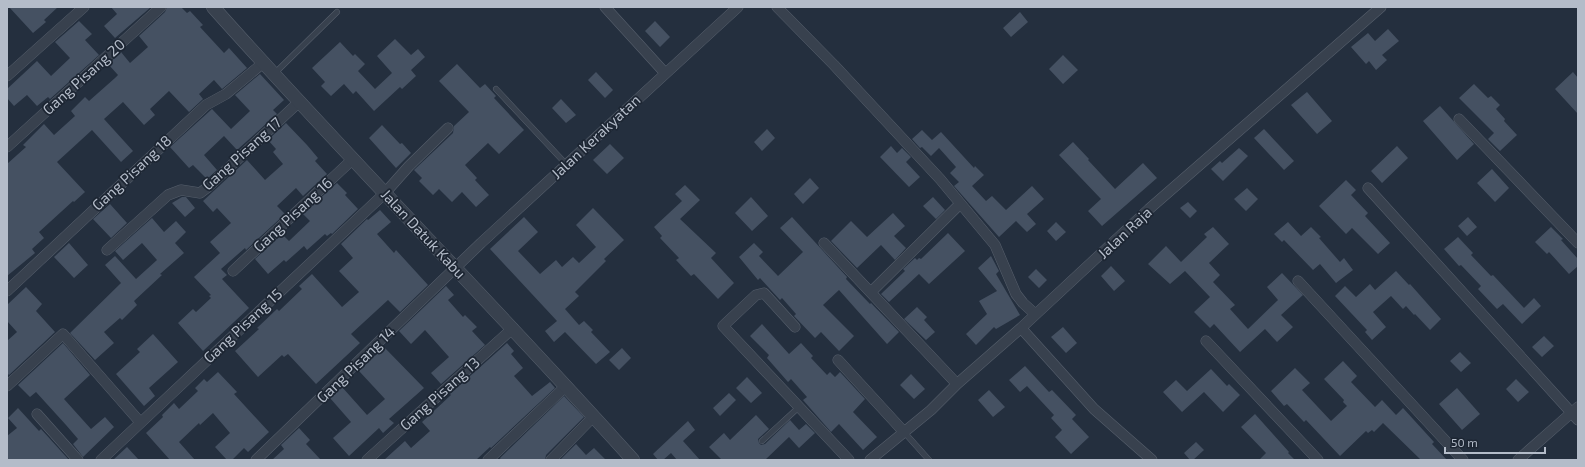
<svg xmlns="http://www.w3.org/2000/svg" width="1585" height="467" font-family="'Exo 2',sans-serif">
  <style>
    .building { fill: #455162 }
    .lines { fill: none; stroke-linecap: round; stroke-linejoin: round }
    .service-casing { stroke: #565f6c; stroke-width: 6 }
    .minor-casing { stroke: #565f6c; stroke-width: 11 }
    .tertiary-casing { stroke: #565f6c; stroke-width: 14 }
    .service { stroke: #38414e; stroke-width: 5 }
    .minor { stroke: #38414e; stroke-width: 10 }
    .tertiary { stroke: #38414e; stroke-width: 13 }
    .labels { text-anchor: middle; stroke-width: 3.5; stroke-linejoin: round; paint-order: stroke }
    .street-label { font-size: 15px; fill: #b4bcc9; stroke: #1d2633 }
  </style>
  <rect width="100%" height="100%" fill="#242f3e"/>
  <path class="building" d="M9,7h49l-14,13 2,2 -13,11z
    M111,7h40l-36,31 -11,-12 13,-12z
    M167,7h14l6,6 3,-2 13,14 -3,2 24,26 5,-5 18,20 -25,21 -8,-9 -15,14 4,5 -14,13 -20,-21 -19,18 5,6 -11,10 -21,-23 -19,17 29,32 -12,11 -29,-32 -35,32 28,30 -11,10 -1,-1 -34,31 5,6 -12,11 3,4 -28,23v-112l19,-17 -3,-2 21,-21 10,11 21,-19 -4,-5 14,-14 4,4 26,-23 3,-3 -10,-11 13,-12 9,11 18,-16 -9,-11 26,-24z
    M1020,12l8,10 -17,15 -8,-9z
    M79,21l13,13 -7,6 14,15 -49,44 -2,-2 -11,9 -10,-11 -13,11 -7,-8v-9l30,-28 14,15 19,-18 -15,-16z
    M655,21l15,16 -10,10 -15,-16z
    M1388,29l11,12 -17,14 5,5 -11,10 -7,-9 -3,3 -15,-17 17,-14 7,8z
    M395,39l16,16 7,-6 7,8 -14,13 5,6 -14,13 -2,-2 -26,24 -18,-20 -3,3 -9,-10 -13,12 -10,-10 4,-4 -13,-14 28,-26 13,14 2,-2 10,10 -7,7 17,18 17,-16 -15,-17z
    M1063,55l15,15 -15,14 -14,-15z
    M457,64l23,24 5,-4 11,12 -2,2 30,32 -25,24 -11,-11 -23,22 12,13 -2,2 14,15 -13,12 -14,-15 -10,10 -13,-13 -6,6 -14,-14 3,-3 -8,-8 39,-37 1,-7 15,-14 -30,-31z
    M596,72l17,18 -8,8 -17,-18z
    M1573,72l5,6v36l-23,-25z
    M260,74l24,26 -11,10 4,4 -40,36 -13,-14 -20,19 13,15 -10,9 -14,-14 -4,3 -19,-21 42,-38 19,20 19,-18 -15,-16z
    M1474,84l14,14 3,-2 9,9 -4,4 9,10 -1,2 13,14 -17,16 -12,-12 6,-6 -35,-35z
    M1307,92l25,29 -15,13 -26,-29z
    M561,99l15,16 -10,8 -14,-15z
    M1440,106l34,38 -17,16 -34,-39z
    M286,123l21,22 11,13 -3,3 12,13 -24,22 -7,-8 -19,18 8,8 -39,36 -1,-2 -24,21 6,6 -5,4 27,29 -46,43 -25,-28 15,-14 3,3 15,-14 -2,-2 2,-1 -17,-18 26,-24 -10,-11 21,-19 -14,-15 -4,4 -10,-11 44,-41 18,20 18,-16 -10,-12 3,-3 -8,-9z
    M382,125l18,19 2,-1 9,10 -15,15 -27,-30z
    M767,129l8,9 -13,13 -8,-9z
    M1264,129l30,32 -10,9 -30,-32z
    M922,130l10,10 9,-8 33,36 1,-2 9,9 -12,11 14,15 6,-5 14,14 26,-24 12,13 -17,15 9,10 -9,8 -11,-11 -17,16 -45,-51 5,-4 -9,-9 6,-6 -17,-19 -8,8 -9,-9 -2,1 -8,-9z
    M1073,142l16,17 -1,1 27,29 28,-26 14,15 -55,48 -14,-15 13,-12 -42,-44z
    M610,144l14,14 -17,16 -14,-14z
    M891,146l6,7 5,-5 9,9 -5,5 14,15 -11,10 -29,-30z
    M1397,146l11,12 -26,25 -11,-12z
    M1239,148l9,8 -25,25 -12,-12 9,-8 2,2z
    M1492,169l17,19 -14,14 -18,-19z
    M810,178l9,10 -16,16 -9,-10z
    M1346,180l10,10 -5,5 17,18 -3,3 25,27 -12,11 -26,-26 -6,6 -27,-28z
    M337,183l10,10 -2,2 13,14 -26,25 -1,-1 -4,3 -2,-2 -18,16 -3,-4 -18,16 -2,-2 -16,14 -13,-15 27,-25 7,7 21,-20 -7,-7z
    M685,185l15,15 -20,19 36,34 -5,5 23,25 -16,16 -24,-25 -3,2 -15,-16 3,-2 -19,-20 2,-2 -8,-9 28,-26 -7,-7z
    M1247,188l11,11 -12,12 -12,-12z
    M182,197h4l9,11 -10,9 -13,-14z
    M751,197l17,19 -16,15 -17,-18z
    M933,197l12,13 -9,9 -13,-13z
    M1188,202l9,9 -7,7 -10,-10z
    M110,204l17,19 -16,15 -18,-19z
    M593,208l31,32 -20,19 2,2 -31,31 4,4 -14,13 14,16 5,-4 9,9 -2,2 19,20 -14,12 -31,-32 -11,10 -9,-11 12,-10 -67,-72 34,-32 14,15 -20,19 22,23 16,-14 6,7 11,-10 6,6 17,-16 -20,-22z
    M380,210l11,12 -14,12 17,19 2,-3 32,35 -28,27 -12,-12 -37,34 9,9 -44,41 -28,-30 -4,3 -2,-2 -24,22 -23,-26 24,-22 -2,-1 20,-19 2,2 23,-22 -3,-3 13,-12 30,33 17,-15 -20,-21 14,-13 -12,-14 26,-25 1,1z
    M893,213l12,13 -11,10 12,12 -11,12 -14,-15 -24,23 -26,-27 20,-20 16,16z
    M792,217l55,60 -1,2 24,25 1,-1 28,29 -12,12 -48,-54 -16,15 31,31 -15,15 -18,-19 -6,6 -21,-22 2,-2 -14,-16 -2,2 -20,-22 -2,2 -19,-23 15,-14 9,9 -4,4 19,20 25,-24 -23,-24z
    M1468,217l9,10 -10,9 -9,-10z
    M152,218l12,14 12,-11 10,11 -11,11 9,10 -24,21 2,1 -28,26 3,4 -15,15 -2,-2 -16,14 10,11 -19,17 -25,-27 51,-50 -16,-18 10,-9 21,23 21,-19 -15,-17 -19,17 -8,-9z
    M1056,222l10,10 -10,9 -9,-10z
    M1288,222l13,14 10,-9 10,10 -2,1 21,24 4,-4 9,12 -17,13 -16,-19 -7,6 -29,-30 -2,2 -8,-8z
    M1213,227l16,17 -20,19 11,12 -7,7 22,23 -5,4 18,20 30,-29 -11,-13 15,-14 21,22 -22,20 12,12 -16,15 -12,-13 -25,23 -26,-28 -4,4 -16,-16 16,-15 -25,-26 -15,13 -22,-20 18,-18 15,16 26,-25 -3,-3z
    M1551,227l12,12 -2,1 17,19v7l-9,8 -20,-22 -2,2 -12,-12z
    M948,233l17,18 -36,33 -10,-10 -30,28 -8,-8 24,-23 -2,-2 12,-11 2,2 2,-2 2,1z
    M1458,237l15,16 -2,2 20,21 2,-1 31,33 10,-10 7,8 -19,18 -19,-20 -6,5 -19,-20 3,-3 -20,-21 -2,1 -15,-17z
    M69,243l19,22 -14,13 -20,-21z
    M991,256l8,15 -3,3 24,41 -24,14 -2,-2 -18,18 -10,-11 21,-20 -8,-13 18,-10 -19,-23z
    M1111,266l14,15 -11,10 -13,-15z
    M1036,269l11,11 -8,8 -11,-11z
    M1396,271l13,14 1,-1 31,35 -11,11 -15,-16 -1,1 -8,-9 -3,3 -12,-13 -18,16 13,15 -14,13 -7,-8 2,-2 -32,-34 10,-10 11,11 14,-13 5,6z
    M446,286l8,9 -6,5 15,17 2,-2 12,12 -5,4 13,14 -44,39 -10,-11 18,-16 -24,-27 -14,14 -12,-13z
    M26,287l16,17 -6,7 19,21 -46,43 -2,-2v-32l10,-9 -10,-11v-16z
    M917,307l10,10 -3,3 11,12 -9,8 -22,-21z
    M762,324l27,30 12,-11 12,13 -2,2 16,17 3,-3 5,5 5,-5 25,27 -12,13 24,25 -14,13 -24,-26 -8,8 -28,-32 4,-3 -16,-18 -3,3 -21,-24 2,-3 -19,-19z
    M1063,327l14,16 -11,10 -15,-16z
    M153,334l25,28 -29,26 6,8 -11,10 -28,-32 24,-22 -3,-3z
    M1544,336l10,10 -12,11 -10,-10z
    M63,343l27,32 -26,24 27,30 14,-12 9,10 -31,30 -10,-13 5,-5 -12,-14 -30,-33 -6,5 -12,-12z
    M507,343l7,8 -3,3 12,14 -9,8 18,20 18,-14 5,6 -64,60 -1,-1 -14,13h-92l21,-19 6,7 19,-17 -8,-9 29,-27 -1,-1z
    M384,347l40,41 -35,31 5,4 -11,10 -4,-5 -30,28 -16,-18 18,-16 -21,-24 12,-11 25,28 18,-16 -26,-28z
    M622,348l9,10 -12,12 -10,-10z
    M1460,352l11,11 -10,9 -11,-11z
    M1343,361l14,15 -6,6 24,25 7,-7 14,15 7,-7 31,34 -2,2 15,16h-26l-38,-37 -9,9 -2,-2 -4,3 -2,-2 -26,25 -34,-36 -2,2 -17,-18 -3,2 -13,-15 24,-23 15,15 -8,7 29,31 16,-15 -4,-4 1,-2 -20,-21z
    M1025,366l24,26 3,-2 24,25 -4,4 17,18 -18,17 -16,-17 7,-7 -11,-12 3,-3 -27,-29 -7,6 -11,-12z
    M1211,369l16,17 2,-2 11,11 -17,17 -19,-20 -22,20 -19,-20 13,-12 11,11z
    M218,372l19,20 -3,2 35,38 -21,20 -4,-4 -12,12h-5l-12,-13 15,-14 -17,-20 -13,12 -1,-2 -20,19 16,18h-25l-24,-27 17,-16 -1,-2 12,-12 5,6 19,-18 -3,-3 9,-9 3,3z
    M911,374l14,15 -11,10 -14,-14z
    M747,377l15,16 -11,10 -15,-15z
    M1516,379l13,13 -11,10 -12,-13z
    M1457,388l23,26 -18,16 -23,-26z
    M989,390l16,17 -12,10 -15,-17z
    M729,393l7,7 -16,16 -7,-8z
    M564,396l20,21 -38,38 -1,5h-44l-1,-2z
    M18,408l21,23 2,-2 28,31h-62v-24l10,-8 -9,-10z
    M1255,414l34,38 -1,1 7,7h-36l7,-7 -25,-26z
    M756,415l13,14 -11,10 1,4 2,2 4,-1 25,-24 9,10 7,-6 9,9 -16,15 -10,-11 -24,23h-43l-13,-13 15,-14 6,7z
    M688,421l7,9 -12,11 17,19h-23l-6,-7 -8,7h-5l-5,-6z
    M299,428l11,12 -4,4 15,16h-49l12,-11 -3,-4z
    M1196,442l8,8 -11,10h-3l-6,-7z
    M576,444l10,11 8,-7 12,12h-46z
    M127,447l12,13h-26z"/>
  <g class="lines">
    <defs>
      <path id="service" d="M274,74l63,-62
        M496,89l70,75
        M904,432l25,28
        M762,441l37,-34"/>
      <path id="minor" d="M605,7l60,66
        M777,7l57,58 106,114 55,66 21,49 7,9 12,11
        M7,76l77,-69
        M1459,119l119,124
        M7,147l154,-140
        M1368,188l210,232
        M824,243l133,141
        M107,250l61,-55 13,-5 19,3 8,-6 91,-85
        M233,271l120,-112
        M1298,281l165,179
        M7,291l199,-186 20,-11 37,-31
        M871,292l89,-88
        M795,327l-31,-34 -8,2 -33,31 126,134
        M1021,328l73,81 58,51
        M1206,341l112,119
        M838,360l66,72
        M7,386l56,-52 77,88
        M37,414l41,46
        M101,460l284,-267 24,-27 39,-38
        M256,460l225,-217 257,-236
        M367,460l146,-132
        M488,460l78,-74
        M551,460l43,-44
        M870,460l61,-50 26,-26 64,-56 128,-119 232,-202
        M1518,460l60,-53"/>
      <path id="tertiary" d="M213,7c137,154 283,300 420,453"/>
    </defs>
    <use href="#service" class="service-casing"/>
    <use href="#minor" class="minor-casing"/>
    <use href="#tertiary" class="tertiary-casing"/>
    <use href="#service" class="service"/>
    <use href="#minor" class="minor"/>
    <use href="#tertiary" class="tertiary"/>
  </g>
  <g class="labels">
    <g class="street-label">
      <text transform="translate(84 77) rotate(-42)" y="5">Gang Pisang 20</text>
      <text transform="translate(596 137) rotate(-43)" y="5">Jalan Kerakyatan</text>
      <text transform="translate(242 154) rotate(-42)" y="5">Gang Pisang 17</text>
      <text transform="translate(132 173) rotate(-43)" y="5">Gang Pisang 18</text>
      <text transform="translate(293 215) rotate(-43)" y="5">Gang Pisang 16</text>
      <text transform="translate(1125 233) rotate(-43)" y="5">Jalan Raja</text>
      <text transform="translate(423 234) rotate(47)" y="5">Jalan Datuk Kabu</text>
      <text transform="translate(243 326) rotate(-43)" y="5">Gang Pisang 15</text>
      <text transform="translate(356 365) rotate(-44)" y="5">Gang Pisang 14</text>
      <text transform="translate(440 394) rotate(-42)" y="5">Gang Pisang 13</text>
    </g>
  </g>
  <rect width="1585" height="467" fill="none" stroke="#b4bcc9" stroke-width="16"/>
  <path d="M1445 447v6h100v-6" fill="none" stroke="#b4bcc9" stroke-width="2"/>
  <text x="1451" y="447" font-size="12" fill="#b4bcc9" stroke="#1d2633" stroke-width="3" paint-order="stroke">50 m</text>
</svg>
